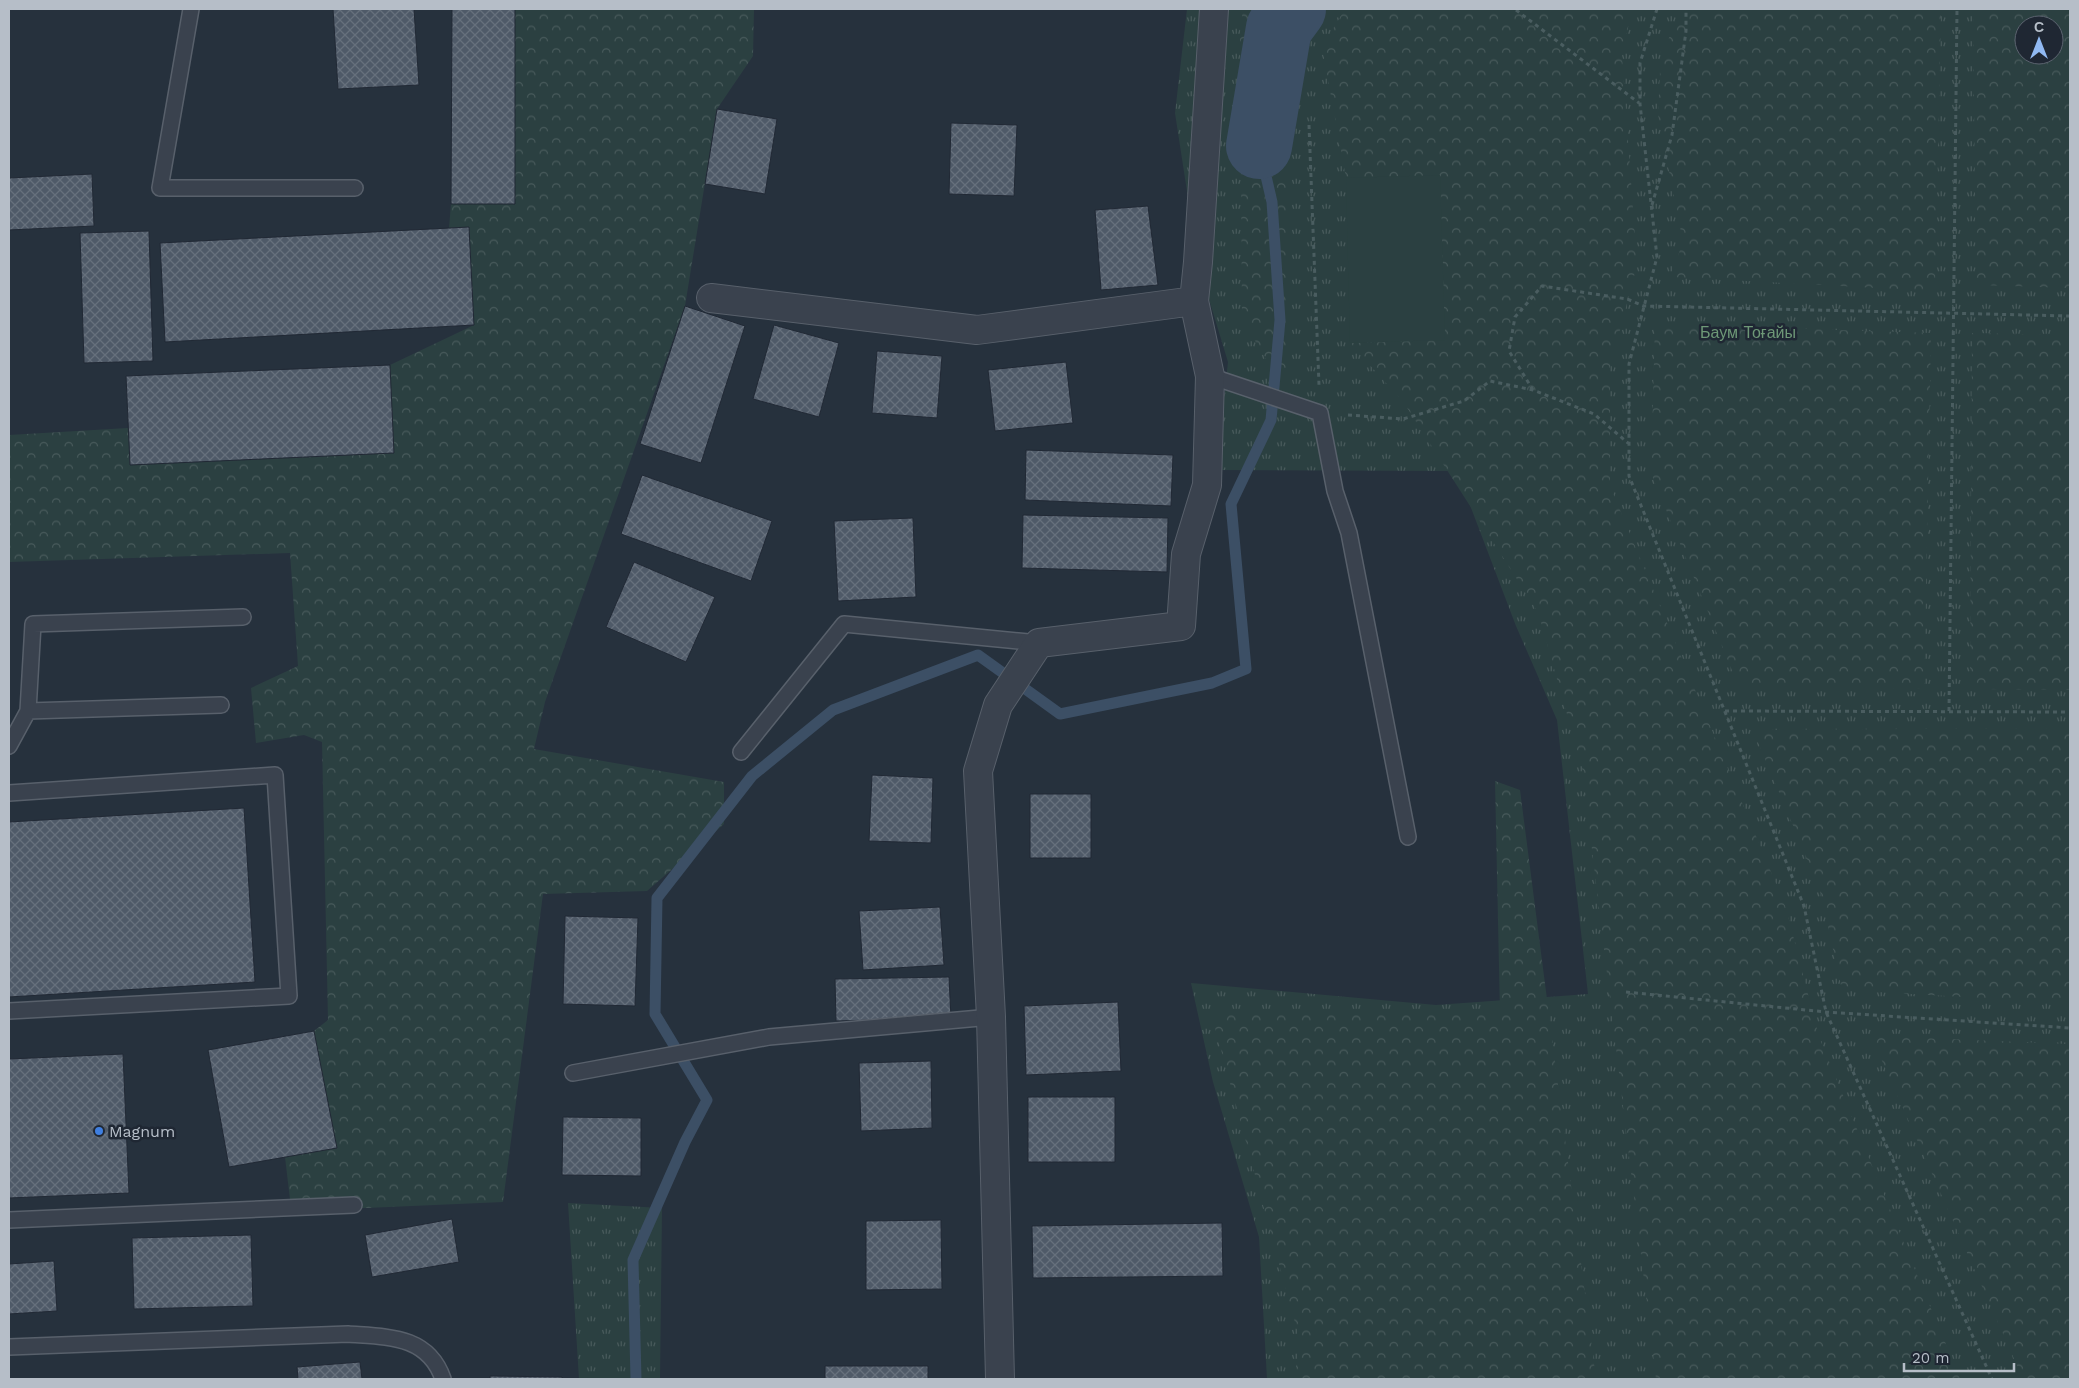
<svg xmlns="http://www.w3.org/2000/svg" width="2079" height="1388" font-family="'Work Sans',sans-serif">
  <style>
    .grass { fill: url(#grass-tufts); fill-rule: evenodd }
    .forest { fill: url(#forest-crowns); fill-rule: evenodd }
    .pitch { fill: #2b4041 }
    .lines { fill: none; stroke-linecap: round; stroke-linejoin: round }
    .stream { stroke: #3c4f65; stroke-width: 11 }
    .river { stroke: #3c4f65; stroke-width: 66 }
    .building { fill: url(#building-cross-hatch); stroke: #212935 }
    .service-casing { stroke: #58606b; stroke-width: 18 }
    .minor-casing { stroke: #58606b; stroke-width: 30 }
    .path { stroke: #4a5d60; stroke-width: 3; stroke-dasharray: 4 4; stroke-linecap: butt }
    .service { stroke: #3a424e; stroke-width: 15 }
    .minor { stroke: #3a424e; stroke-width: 28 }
    .shop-dot { fill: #3f7fe0; stroke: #1f2733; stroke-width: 2 }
    .labels { text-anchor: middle; stroke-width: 5; stroke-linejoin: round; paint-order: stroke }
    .park-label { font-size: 16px; fill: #6e9877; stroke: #1f2733 }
    .poi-label { font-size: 16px; fill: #b6bec8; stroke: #1f2733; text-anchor: start }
  </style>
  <defs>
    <pattern id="grass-tufts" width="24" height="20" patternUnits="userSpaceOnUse" patternTransform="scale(1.25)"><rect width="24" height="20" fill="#2b4041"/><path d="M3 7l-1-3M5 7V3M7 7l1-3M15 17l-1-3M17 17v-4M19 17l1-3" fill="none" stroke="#485a5b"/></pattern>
    <pattern id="forest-crowns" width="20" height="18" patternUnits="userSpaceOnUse" patternTransform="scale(1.25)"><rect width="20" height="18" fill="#2b4041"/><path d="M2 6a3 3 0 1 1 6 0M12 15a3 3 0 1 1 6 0" fill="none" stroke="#485a5b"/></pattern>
    <pattern id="building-cross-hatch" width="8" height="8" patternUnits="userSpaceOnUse" patternTransform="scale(1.25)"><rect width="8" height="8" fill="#4f5a68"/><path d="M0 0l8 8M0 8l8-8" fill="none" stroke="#66707c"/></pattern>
  </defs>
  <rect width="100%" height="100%" fill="#26313d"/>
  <path class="grass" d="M1187,9h883v1370h-803l-8,-142 -46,-155 -22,-99 245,22 152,-11 -31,-274 -41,-94 -59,-155 -241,-1 12,-108 -30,-99 -23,-150zM2024,25h30v30h-30z
    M568,1203l94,5 -2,171h-81z"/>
  <path class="forest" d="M515,9h239l-1,47 -36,53 -32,197 -140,396 -11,47 190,33v42l-77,67 -104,3 -40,308 -137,6h-75l-6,-51 52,-9 -23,-117 14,-11 -6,-278 -18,-7 -48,8 -5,-55 47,-22 -8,-113 -281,9v-127l119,-7 2,37 264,-12 -4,-88 84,-40 -5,-97h-20l2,-24h64z
    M1243,9h56l-11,21 1,341 -14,3 -33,-55 -2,-287z
    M1345,9h287l-10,47 15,209 -27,103v118l176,422 33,129 141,342h-304l-74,-612 -44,-155 -134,-209 -54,-60 95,-3 -5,-164 -94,2 -24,-131z
    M1688,9h253l-6,282 -265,-14 13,-35 -25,-127 3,-65z
    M1973,9h97v279l-94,-3zM2024,25h30v30h-30z
    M1655,324l276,9 -7,356 -186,-4 -87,-212z
    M1972,333l98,2v355l-100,-1z
    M2070,728v275l-228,-13 -22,-100 -67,-160z
    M1495,781l25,9 76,589h-302l6,-38 -89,-328h289z
    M1871,1036l199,8v335h-47z"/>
  <path class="pitch" d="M1440,175l5,165 -95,3 -4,-165z"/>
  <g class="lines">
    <path class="stream" d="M636,1379l-3,-119 52,-118 22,-42 -52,-86 2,-116 95,-122 81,-66 145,-55 82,59 152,-31 34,-14 -15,-165 40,-84 9,-100 -8,-118 -13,-56"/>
    <path class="river" d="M1259,146l20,-118 14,-19"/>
  </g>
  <path class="building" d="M333,9h81l5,76 -81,4z
    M452,9h63v195h-64z
    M717,109l60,10 -12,75 -60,-10z
    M951,123l66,2 -3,71 -65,-2z
    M92,174l2,52 -85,4v-52z
    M1148,206l10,79 -57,5 -6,-80z
    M469,227l5,98 -309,17 -5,-99z
    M149,231l4,130 -69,2 -4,-130z
    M685,306l60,20 -44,137 -61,-19z
    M774,325l65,18 -20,74 -66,-18z
    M877,351l65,5 -5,62 -65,-5z
    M1066,362l7,61 -78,8 -7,-61z
    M390,365l4,88 -264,12 -4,-89z
    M1026,450l147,5 -2,51 -146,-6z
    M642,475l130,46 -21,60 -130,-47z
    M1023,515l145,3 -1,54 -145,-4z
    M913,518l3,79 -78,4 -4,-80z
    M634,562l81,35 -29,65 -80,-35z
    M872,775l61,3 -2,65 -62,-2z
    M1030,794h61v64h-61z
    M244,808l11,174 -246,15v-175z
    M940,907l4,58 -81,5 -4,-59z
    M565,916l73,2 -3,88 -72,-2z
    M949,977l2,41 -115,3 -1,-42z
    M1118,1002l3,69 -95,4 -2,-69z
    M314,1031l23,117 -108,19 -21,-117z
    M123,1054l6,139 -120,5v-139z
    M931,1061l1,67 -71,3 -2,-68z
    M1028,1097h87v65h-87z
    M563,1117l78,1v58l-79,-1z
    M452,1219l7,43 -87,15 -7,-42z
    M941,1220l1,69 -76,1v-69z
    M1222,1223l1,53 -190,2 -1,-52z
    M251,1235l2,71 -119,3 -2,-71z
    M54,1261l3,50 -48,3v-50z
    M360,1362l2,17h-64l-1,-12z
    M825,1366h103v13h-103z
    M490,1376l72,1v2h-72z"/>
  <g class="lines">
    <defs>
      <path id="service" d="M191,9l-31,179h195
        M1210,376l110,37 15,78 14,42 59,304
        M28,711l5,-87 210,-7
        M9,746l19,-35 193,-6
        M741,752l103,-128 195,19
        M9,793l266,-18 14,221 -280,15
        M573,1073l196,-36 222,-20
        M9,1220l345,-15
        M9,1347l339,-13c39,3 80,1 95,45"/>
      <path id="minor" d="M711,298l266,32 217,-29
        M1000,1379l-9,-362 -13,-246 20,-66 41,-62 142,-17 5,-72 21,-69 3,-109 -16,-75 4,-39 16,-253"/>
    </defs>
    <use href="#service" class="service-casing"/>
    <use href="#minor" class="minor-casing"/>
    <path class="path" d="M1657,9l-17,54v41l17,153 -28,107v112l175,430 22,106 166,367
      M1516,10l123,93
      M1309,125l10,260
      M1652,205l20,-70 14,-104v-22
      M1533,390l-24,-39 6,-34 27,-31 85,13 17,7 426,10
      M1348,415l55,4 61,-18 26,-20 43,9 61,24 34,29
      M1725,711l345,1
      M1949,711l8,-702
      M1626,992l200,20 244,16"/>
    <use href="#service" class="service"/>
    <use href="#minor" class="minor"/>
  </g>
  <circle class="shop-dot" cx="99" cy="1131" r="5"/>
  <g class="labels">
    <g class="park-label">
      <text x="1748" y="338">Баум Тоғайы</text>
    </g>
    <g class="poi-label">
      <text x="109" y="1137">Magnum</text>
    </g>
  </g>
  <rect width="2079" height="1388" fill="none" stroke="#b6bec8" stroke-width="20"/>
  <g transform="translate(2039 40)"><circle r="24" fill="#1f2733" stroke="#5b636f"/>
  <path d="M0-4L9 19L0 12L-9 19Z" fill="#91b9f2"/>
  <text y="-8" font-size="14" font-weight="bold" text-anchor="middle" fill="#b6bec8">С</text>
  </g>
  <path d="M1904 1363v8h110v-8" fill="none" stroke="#b6bec8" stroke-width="2.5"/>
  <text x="1912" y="1363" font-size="15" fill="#b6bec8" stroke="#1f2733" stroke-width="4" paint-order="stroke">20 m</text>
</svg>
